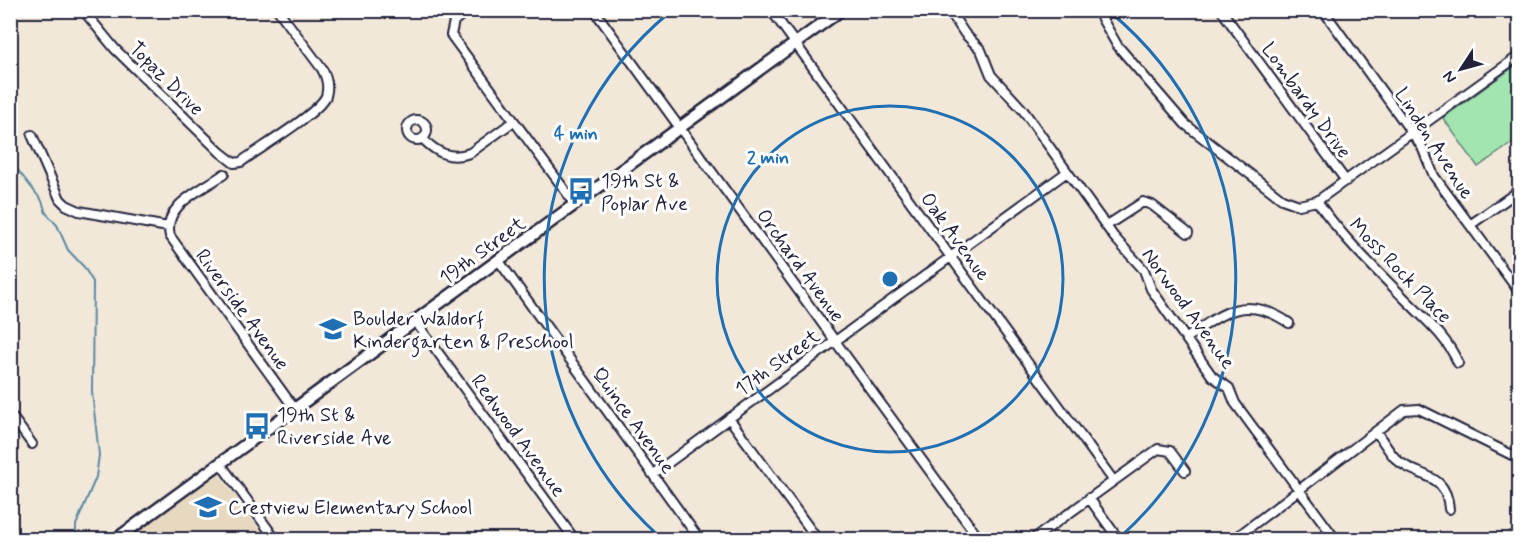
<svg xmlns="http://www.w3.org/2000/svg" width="1530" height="550" font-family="Mynerve,sans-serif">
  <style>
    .built { fill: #e7d8c0 }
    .green { fill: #a2e5b0; stroke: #628476; stroke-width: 1.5 }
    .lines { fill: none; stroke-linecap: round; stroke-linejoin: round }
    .stream { stroke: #5c889f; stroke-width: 2 }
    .street-casing { stroke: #22223b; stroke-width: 12 }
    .secondary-casing { stroke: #22223b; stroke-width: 15 }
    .street { stroke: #fff; stroke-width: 8 }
    .secondary { stroke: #fff; stroke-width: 10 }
    .ring { fill: none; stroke: #1f6fb2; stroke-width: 3 }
    .labels { text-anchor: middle; stroke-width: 6; stroke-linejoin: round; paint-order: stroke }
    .street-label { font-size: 20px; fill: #22223b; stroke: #fff }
    .poi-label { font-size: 20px; fill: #22223b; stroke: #fff; text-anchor: start }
    .centre { fill: #1f6fb2; stroke: #fff; stroke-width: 3 }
    .ring-label { font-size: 18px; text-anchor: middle; font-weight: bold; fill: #1f6fb2; stroke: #fff; stroke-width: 6; stroke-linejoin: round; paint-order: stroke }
  </style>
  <rect width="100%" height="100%" fill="#f1e8da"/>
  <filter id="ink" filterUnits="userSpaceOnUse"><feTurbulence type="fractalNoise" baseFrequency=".0167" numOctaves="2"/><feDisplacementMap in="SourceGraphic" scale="12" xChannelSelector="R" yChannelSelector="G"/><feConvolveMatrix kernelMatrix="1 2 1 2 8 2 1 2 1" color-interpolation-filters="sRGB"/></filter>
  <g filter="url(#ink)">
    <path class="built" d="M219,474l48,65h-139z"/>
    <path class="green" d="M1519,63v75l-41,29 -35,-49z"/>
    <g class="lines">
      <path class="stream" d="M10,160l32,41 4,12 11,12 11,25 16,17 9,15 -1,110 7,63 -3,22 -20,48v15"/>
      <defs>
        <path id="street" d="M83,10l32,39 105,103 14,11 7,-1c17,-13 77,-48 85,-66 3,-10 1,-18 -4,-27l-44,-59
          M468,10l-14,11 -3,14 124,169
          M594,10l386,530
          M771,10l342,470
          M949,10l16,24 16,16 10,25 32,35 91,127 30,33 7,19 61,87 17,12 6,15 101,137
          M1097,10l20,35 68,79 97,75 17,6 18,-4 203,-146
          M1221,10l125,171
          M1323,10l89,123 10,14 12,29 86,117
          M407 130a10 10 0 1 1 20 0a10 10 0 1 1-20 0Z
          M32,135l28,64 6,6 13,6 89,16
          M423,139c14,14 27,21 47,14l44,-32
          M224,174c-21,16 -62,30 -54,62l124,172
          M1317,201c25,36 57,67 88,98 20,20 42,38 53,64
          M1470,225l50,-35
          M1106,226l37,-24 9,3 36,28
          M499,261l201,279
          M415,321l160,219
          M1187,338c37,-27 59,-44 102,-15
          M10,414l22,30
          M729,418l89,122
          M1376,431c6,9 12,19 19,27 22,22 51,11 54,51
          M220,463l56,77
          M653,474l414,-302
          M1089,498l30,42
          M1032,540l126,-91 12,2 15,20
          M1233,540l171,-130 15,-1 101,50"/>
        <path id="secondary" d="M115,540l726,-530"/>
      </defs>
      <use href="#street" class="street-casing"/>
      <use href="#secondary" class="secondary-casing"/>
      <use href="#street" class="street"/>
      <use href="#secondary" class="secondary"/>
    </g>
  </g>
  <g class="ring">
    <circle cx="890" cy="279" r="173"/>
    <path d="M661 538A346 346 0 0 1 670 12M1110 12A346 346 0 0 1 1119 538"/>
  </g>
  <defs>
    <symbol id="bus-bare" viewBox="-9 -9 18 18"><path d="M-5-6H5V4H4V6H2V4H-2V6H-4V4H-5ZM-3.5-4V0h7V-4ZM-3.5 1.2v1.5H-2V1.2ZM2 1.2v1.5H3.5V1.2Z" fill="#1f6fb2" stroke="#fff" stroke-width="2.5" paint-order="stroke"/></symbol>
    <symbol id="school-bare" viewBox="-9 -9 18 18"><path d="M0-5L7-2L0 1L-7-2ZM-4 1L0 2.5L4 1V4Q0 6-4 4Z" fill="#1f6fb2" stroke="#fff" stroke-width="2.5" paint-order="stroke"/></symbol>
  </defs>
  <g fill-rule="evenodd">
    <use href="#bus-bare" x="562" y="172" width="38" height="38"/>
    <use href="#school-bare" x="314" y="310" width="38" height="38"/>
    <use href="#bus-bare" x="238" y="407" width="38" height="38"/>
    <use href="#school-bare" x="189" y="488" width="38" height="38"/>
  </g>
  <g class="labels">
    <g class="street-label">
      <text transform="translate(167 78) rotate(45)" y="7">Topaz Drive</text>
      <text transform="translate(1307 100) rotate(54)" y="7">Lombardy Drive</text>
      <text transform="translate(1435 143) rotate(57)" y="7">Linden Avenue</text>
      <text transform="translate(956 236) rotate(54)" y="7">Oak Avenue</text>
      <text transform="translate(482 250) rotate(-36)" y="7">19th Street</text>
      <text transform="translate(801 265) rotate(54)" y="7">Orchard Avenue</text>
      <text transform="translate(1401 270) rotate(46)" y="7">Moss Rock Place</text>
      <text transform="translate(1189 308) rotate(54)" y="7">Norwood Avenue</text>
      <text transform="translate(243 309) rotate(54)" y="7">Riverside Avenue</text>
      <text transform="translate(777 362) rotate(-36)" y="7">17th Street</text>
      <text transform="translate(634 420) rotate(54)" y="7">Quince Avenue</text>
      <text transform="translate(519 435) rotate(54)" y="7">Redwood Avenue</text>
    </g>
    <g class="poi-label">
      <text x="601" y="187">19th St &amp;<tspan x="601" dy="23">Poplar Ave</tspan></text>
      <text x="353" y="325">Boulder Waldorf<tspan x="353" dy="23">Kindergarten &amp; Preschool</tspan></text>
      <text x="277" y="421">19th St &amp;<tspan x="277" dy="23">Riverside Ave</tspan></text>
      <text x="228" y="514">Crestview Elementary School</text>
    </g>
  </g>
  <circle cx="890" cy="279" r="9" class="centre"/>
  <g class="ring-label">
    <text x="576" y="139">4 min</text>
    <text x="768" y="163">2 min</text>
  </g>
  <rect width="1530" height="550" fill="none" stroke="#fff" stroke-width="36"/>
  <rect x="18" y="18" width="1494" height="514" fill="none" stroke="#22223b" stroke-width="2" filter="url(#ink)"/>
  <g transform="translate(1461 69) rotate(234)" stroke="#ffffff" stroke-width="4.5" paint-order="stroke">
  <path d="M0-4.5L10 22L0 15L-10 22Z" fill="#22223b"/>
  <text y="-9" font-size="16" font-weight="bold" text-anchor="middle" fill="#22223b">N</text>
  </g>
</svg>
